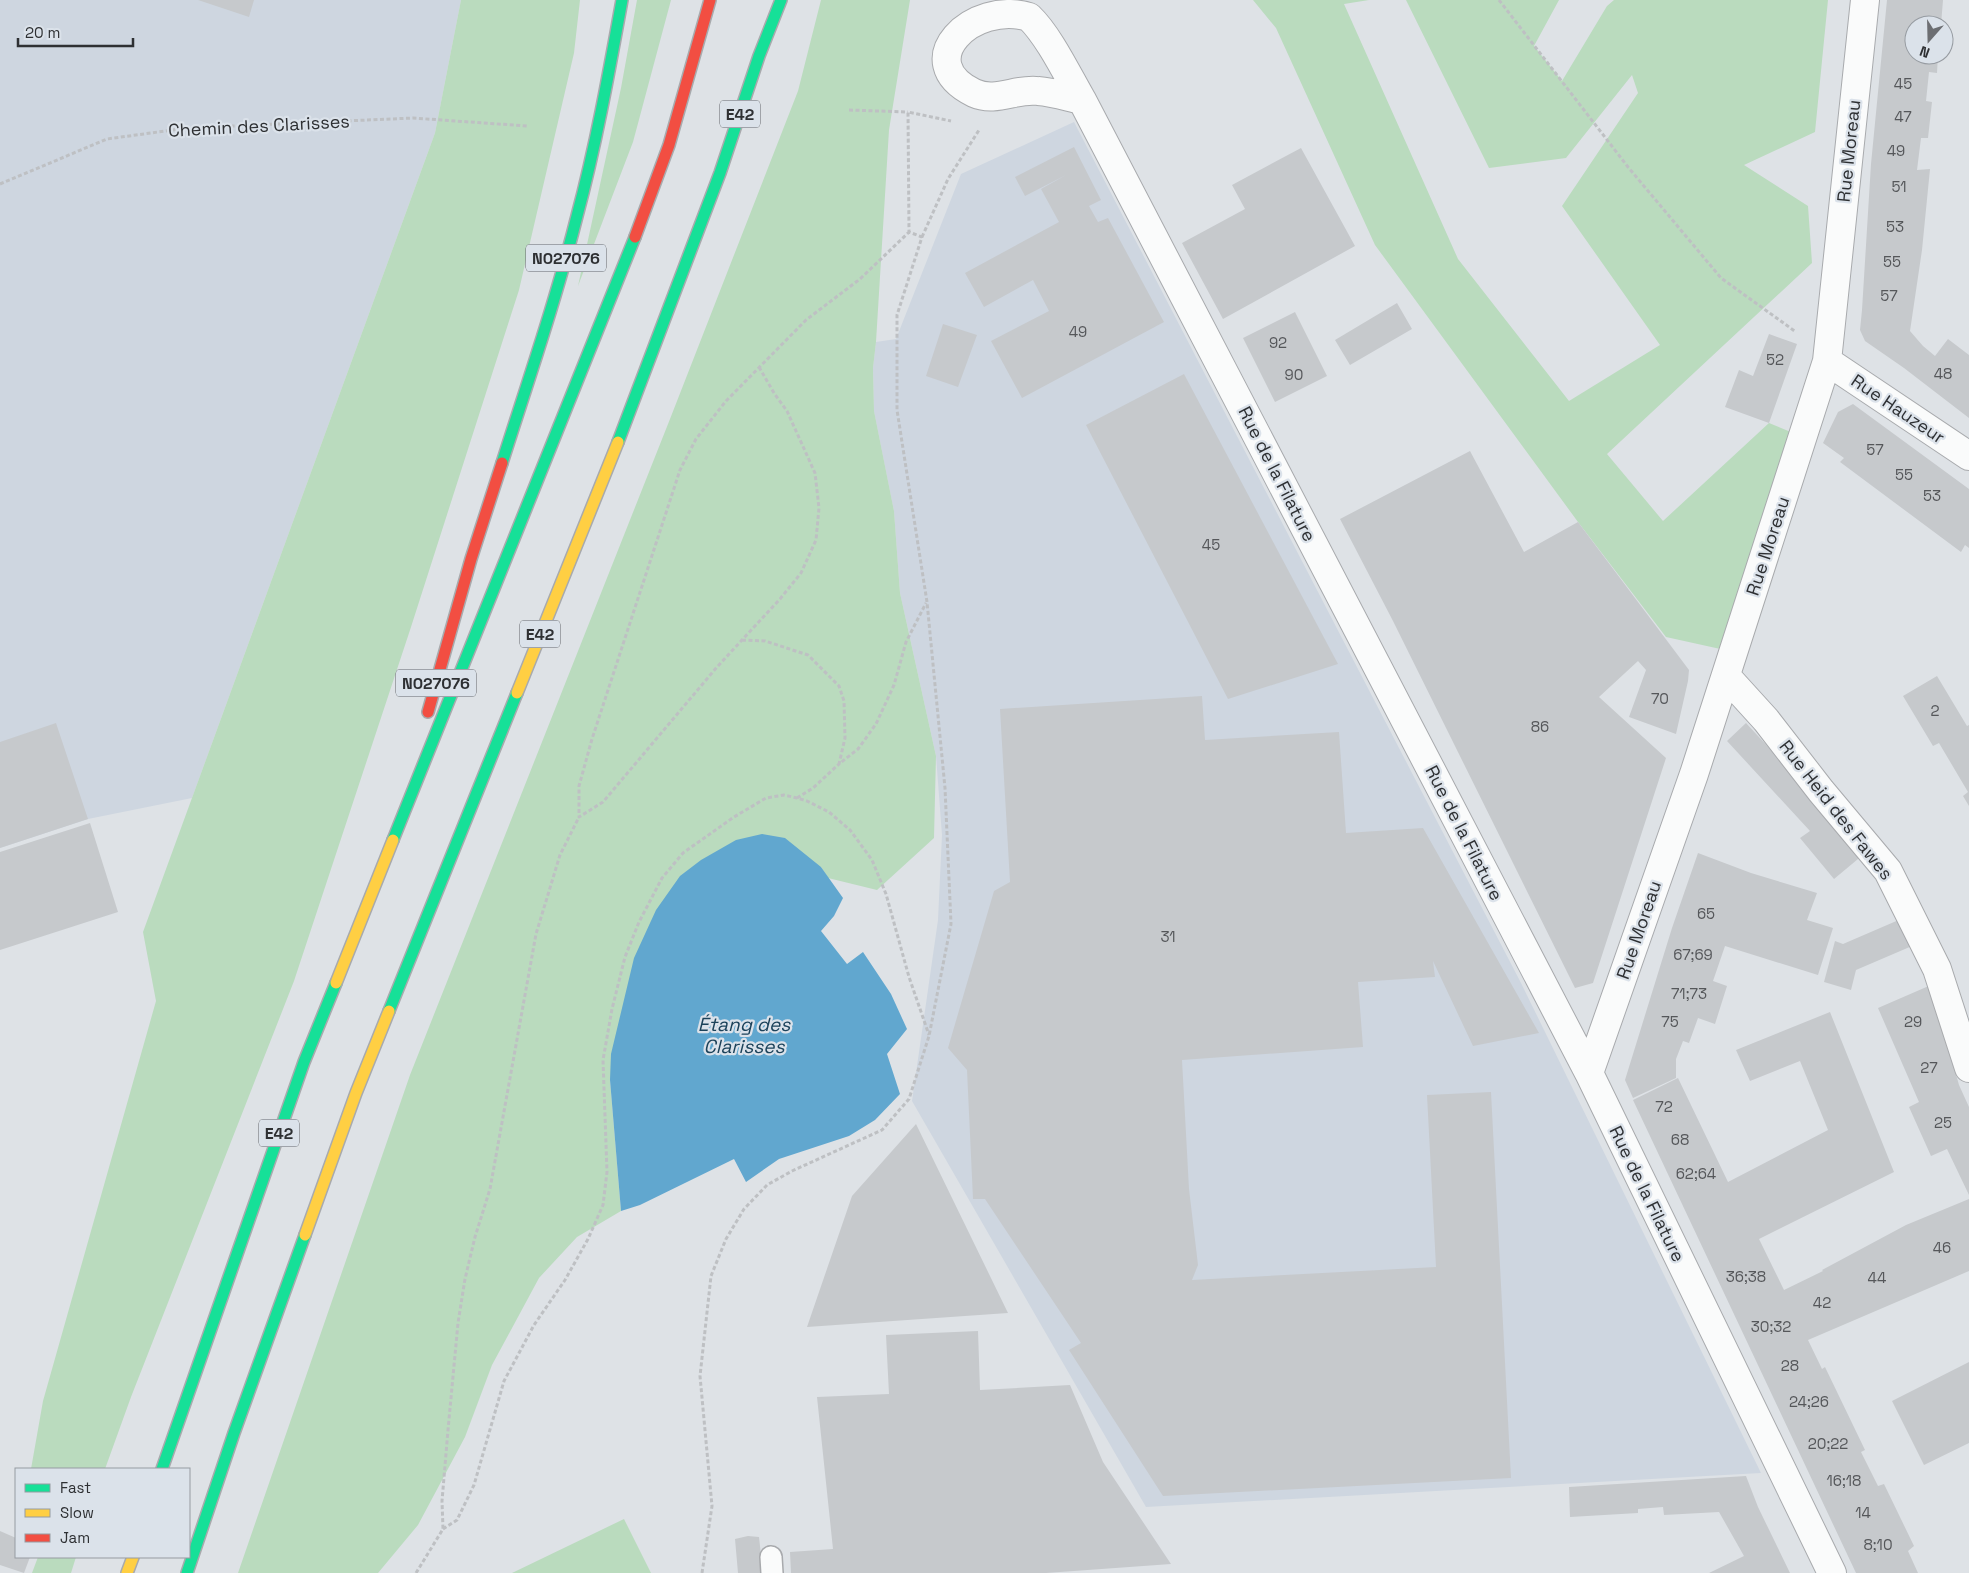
<svg xmlns="http://www.w3.org/2000/svg" width="1969" height="1573" font-family="'Space Grotesk',sans-serif">
  <style>
    .built { fill: #ced6e0 }
    .green { fill: #badbbe }
    .water { fill: #61a7cf }
    .building { fill: #c6c9cc }
    .lines { fill: none; stroke-linecap: round; stroke-linejoin: round }
    .lane-casing { stroke: #a8aaad; stroke-width: 24 }
    .street-casing { stroke: #a8aaad; stroke-width: 30 }
    .fast-casing { stroke: #a8aaad; stroke-width: 14 }
    .slow-casing { stroke: #a8aaad; stroke-width: 14 }
    .jam-casing { stroke: #a8aaad; stroke-width: 14 }
    .path { stroke: #bec0c3; stroke-width: 3; stroke-dasharray: 4 2.5; stroke-linecap: butt }
    .lane { stroke: #fafbfb; stroke-width: 21 }
    .street { stroke: #fafbfb; stroke-width: 28 }
    .fast { stroke: #16e098; stroke-width: 11 }
    .slow { stroke: #ffcf43; stroke-width: 11 }
    .jam { stroke: #f24e42; stroke-width: 11 }
    .labels { text-anchor: middle; stroke-width: 4.5; stroke-linejoin: round; paint-order: stroke }
    .number-label { font-size: 15px; fill: #55575a }
    .shield { fill: #dbe2ea; stroke: #62656a; stroke-width: 1 }
    .shield-label { font-size: 16px; font-weight: bold; fill: #2e3033 }
    .street-label { font-size: 18px; fill: #2e3033; stroke: #dbe2ea }
    .water-label { font-size: 19px; font-style: italic; fill: #1b425a; stroke: #dbe2ea }
  </style>
  <rect width="100%" height="100%" fill="#dee2e6"/>
  <path class="built" d="M0,0h461l-26,133 -243,665 -104,21 -88,29z
    M1074,122l447,861 240,490 -615,34 -234,-406 26,-181 4,-85 -6,-79 -36,-163 -6,-82 -20,-100 -1,-43 3,-26 20,-3 65,-165z"/>
  <path class="green" d="M461,0h119l-6,53 -55,237 -108,337 -117,354 -163,416 -26,72h-74l12,-68 113,-400 -13,-69 292,-799z
    M637,0h34l-38,142 -55,144 43,-198z
    M821,0h89l-21,130 -13,212 -3,26 1,43 20,100 6,82 36,163 -2,82 -57,52 -49,-12 -7,-11 -211,213 11,131 -44,26 -38,41 -47,87 -27,72 -47,88 -40,48h-140l172,-498 260,-656 128,-328z
    M1253,0h116l-25,4 114,255 111,142 91,-56 -98,-139 76,-113 -6,-18 -66,83 -77,10 -83,-168h153l-25,46 28,35 45,-75 7,-6h214l-13,132 -71,33 64,41 4,57 -205,191 56,67 106,-98 34,14 -69,215 -68,-15 -88,-115 -203,-277 -99,-217z
    M624,1519l27,54h-139z
    M38,1557h38l-5,16h-39z"/>
  <path class="water" d="M762,834l23,4 36,29 22,31 -9,18 -13,15 26,33 16,-12 28,42 16,35 -20,25 13,40 -25,26 -26,16 -70,23 -33,23 -12,-23 -94,46 -19,6 -11,-131 1,-26 23,-96 22,-48 24,-34 21,-16 35,-20z"/>
  <path class="building" d="M198,0h56l-5,17z
    M1887,0h56l-2,25h-27v30h24l-1,18 -8,-1 -3,29 6,1 -4,36h-7l-4,32 13,-1 -8,81 -12,81 13,15 12,10 13,-17 21,16v63l-65,-50 -39,-27 -5,-11 2,-20 9,-146z
    M1074,147l27,53 -12,6 9,16 10,-4 56,104 -142,76 -31,-57 58,-30 -16,-31 -49,27 -19,-34 94,-51 -18,-33 25,-14 -41,21 -10,-19z
    M1301,148l54,98 -132,73 -41,-76 63,-34 -13,-24z
    M1397,303l15,26 -62,36 -15,-25z
    M1295,312l32,64 -52,26 -32,-64z
    M943,324l34,11 -19,52 -32,-11z
    M1769,334l28,10 -28,79 -44,-16 14,-37 14,6z
    M1184,374l154,290 -110,35 -142,-274z
    M1853,404l116,85v59l-4,-3 -4,7 -121,-90 4,-4 -21,-15 15,-31z
    M1470,451l54,101 54,-30 111,148 -1,11 -12,53 -47,-17 17,-47 -8,-9 -39,36 67,61 -73,225 -18,5 -182,-367 -53,-102z
    M1937,676l30,50 2,-1v81l-6,-10 5,-4 -29,-49 -6,3 -30,-50z
    M1202,696l3,44 134,-8 7,101 77,-5 116,205 -66,13 -40,-85 2,16 -77,5 5,65 -181,13 7,129 9,76 -6,15 244,-13 -9,-172 64,-3 20,386 -348,18 -94,-146 12,-7 -96,-144h-12l-6,-129 -19,-22 46,-157 16,-9 -10,-173z
    M56,723l32,96 -88,29v-106z
    M1746,723l83,90 35,41 -30,25 -34,-41 10,-7 -83,-90z
    M90,823l28,89 -118,38v-98z
    M1698,853l53,20 66,20 -10,27 26,8 -15,47 -93,-29 -12,35 14,5 -12,38 -17,-6 -9,25 -6,-2 -7,18v19l-43,20 -8,-18 47,-152z
    M1901,919l11,27 -56,24 -5,20 -27,-8 11,-41 8,3z
    M1931,985l28,100 10,22v88l-22,-46 -16,7 -22,-49 10,-5 -41,-94z
    M1830,1012l64,160 -135,67 25,51 39,-19 -1,-1 84,-45 63,-26v72l-161,69 14,29 3,-2 40,83 -4,2 17,34 6,-2 30,62 -6,5 10,22h-62l-223,-473 45,-22 50,104 100,-52 -28,-69 -50,20 -14,-31z
    M916,1124l92,189 -201,14 45,-131z
    M978,1331l2,59 90,-5 33,77 68,102 -125,9h-255l-1,-21 43,-3 -16,-152 72,-3 -3,-59z
    M1969,1362v81l-45,22 -32,-64z
    M1746,1476l12,31 32,66h-81l35,-17 -25,-44 -55,3 -1,-8 -25,2v4l-68,4 -1,-30z
    M0,1531l16,7v19h14l-6,16 -24,-8z
    M748,1536l11,1 4,36h-25l-3,-34z"/>
  <g class="lines">
    <defs>
      <path id="lane" d="M771,1557l1,16"/>
      <path id="street" d="M1082,100c-14,-3 -29,-8 -44,-9 -22,-3 -42,12 -64,2 -65,-32 -1,-93 55,-76 20,19 39,59 53,83l507,973 243,500
        M1827,361l142,95
        M1726,676l40,44 55,71 67,80 49,98 32,99
        M1589,1073l105,-299 133,-413 38,-361"/>
      <path id="fast" d="M618,442l102,-269 39,-117 22,-56
        M502,463c26,-82 54,-163 75,-247 19,-71 32,-144 45,-216
        M393,840l242,-603
        M389,1011l128,-318
        M162,1469l142,-407 32,-79
        M187,1573l47,-140 71,-198"/>
      <path id="slow" d="M517,693l101,-251
        M336,983l57,-143
        M305,1235l51,-142 33,-82
        M127,1573l6,-16"/>
      <path id="jam" d="M635,237l34,-92 41,-145
        M428,712l43,-153 31,-96"/>
    </defs>
    <use href="#lane" class="lane-casing"/>
    <use href="#street" class="street-casing"/>
    <use href="#fast" class="fast-casing"/>
    <use href="#slow" class="slow-casing"/>
    <use href="#jam" class="jam-casing"/>
    <path class="path" d="M1499,0l129,167 93,111 75,54
      M849,110l59,2
      M0,184l107,-45 80,-11 226,-10 114,8
      M922,237l26,-58 31,-49
      M759,367l15,26 13,18 28,62 4,35 -3,32 -15,33 -21,26 -63,68 -114,135 -24,15v-31l13,-47 88,-269 16,-31 30,-38 80,-81 54,-41 49,-47
      M742,640l23,1 43,14 31,31 5,15 1,37 -6,26 19,-15 18,-25 18,-39 12,-43 20,-39
      M797,798l16,-10 26,-24
      M443,1529l14,-9 17,-35 30,-104 30,-56 31,-45 23,-41 15,-34 4,-33 -4,-112 9,-51 13,-52 14,-35 23,-44 21,-25 51,-36 32,-19 18,-3 13,3 10,3 22,11 21,18 22,30 14,34 23,83 20,58
      M416,1573l27,-44 -1,-28 6,-71 10,-107 7,-44 10,-42 15,-48 46,-255 24,-79 19,-38
      M702,1573l10,-67 -12,-130 11,-100 15,-37 18,-30 23,-24 25,-14 90,-41 27,-31 20,-63 22,-112 -6,-136 -18,-186 -30,-192v-95l25,-78 -13,-5 -1,-120 43,9"/>
    <use href="#lane" class="lane"/>
    <use href="#street" class="street"/>
    <use href="#fast" class="fast"/>
    <use href="#slow" class="slow"/>
    <use href="#jam" class="jam"/>
  </g>
  <g class="labels">
    <g class="number-label">
      <text x="1903" y="89">45</text>
      <text x="1903" y="122">47</text>
      <text x="1896" y="156">49</text>
      <text x="1899" y="192">51</text>
      <text x="1895" y="232">53</text>
      <text x="1892" y="267">55</text>
      <text x="1889" y="301">57</text>
      <text x="1078" y="337">49</text>
      <text x="1278" y="348">92</text>
      <text x="1775" y="365">52</text>
      <text x="1943" y="379">48</text>
      <text x="1294" y="380">90</text>
      <text x="1875" y="455">57</text>
      <text x="1904" y="480">55</text>
      <text x="1932" y="501">53</text>
      <text x="1211" y="550">45</text>
      <text x="1660" y="704">70</text>
      <text x="1935" y="716">2</text>
      <text x="1540" y="732">86</text>
      <text x="1706" y="919">65</text>
      <text x="1168" y="942">31</text>
      <text x="1693" y="960">67;69</text>
      <text x="1689" y="999">71;73</text>
      <text x="1670" y="1027">75</text>
      <text x="1913" y="1027">29</text>
      <text x="1929" y="1073">27</text>
      <text x="1664" y="1112">72</text>
      <text x="1943" y="1128">25</text>
      <text x="1680" y="1145">68</text>
      <text x="1696" y="1179">62;64</text>
      <text x="1942" y="1253">46</text>
      <text x="1746" y="1282">36;38</text>
      <text x="1877" y="1283">44</text>
      <text x="1822" y="1308">42</text>
      <text x="1771" y="1332">30;32</text>
      <text x="1790" y="1371">28</text>
      <text x="1809" y="1407">24;26</text>
      <text x="1828" y="1449">20;22</text>
      <text x="1844" y="1486">16;18</text>
      <text x="1863" y="1518">14</text>
      <text x="1878" y="1550">8;10</text>
    </g>
    <g class="shield">
      <rect x="720" y="100.5" width="40" height="27" rx="4"/>
      <rect x="526" y="244.5" width="80" height="27" rx="4"/>
      <rect x="520" y="620.5" width="40" height="27" rx="4"/>
      <rect x="396" y="669.5" width="80" height="27" rx="4"/>
      <rect x="259" y="1119.5" width="40" height="27" rx="4"/>
    </g>
    <g class="shield-label">
      <text x="740" y="120">E42</text>
      <text x="566" y="264">N027076</text>
      <text x="540" y="640">E42</text>
      <text x="436" y="689">N027076</text>
      <text x="279" y="1139">E42</text>
    </g>
    <g class="street-label">
      <text transform="translate(259 126) rotate(-3)" y="6">Chemin des Clarisses</text>
      <text transform="translate(1849 151) rotate(-84)" y="6">Rue Moreau</text>
      <text transform="translate(1898 409) rotate(34)" y="6">Rue Hauzeur</text>
      <text transform="translate(1277 474) rotate(63)" y="6">Rue de la Filature</text>
      <text transform="translate(1768 546) rotate(-72)" y="6">Rue Moreau</text>
      <text transform="translate(1836 810) rotate(52)" y="6">Rue Heid des Fawes</text>
      <text transform="translate(1464 833) rotate(63)" y="6">Rue de la Filature</text>
      <text transform="translate(1639 930) rotate(-71)" y="6">Rue Moreau</text>
      <text transform="translate(1647 1194) rotate(64)" y="6">Rue de la Filature</text>
    </g>
    <g class="water-label">
      <text x="744" y="1031">Étang des<tspan x="744" dy="22">Clarisses</tspan></text>
    </g>
  </g>
  <rect x="15" y="1468" width="175" height="90" fill="#dbe2ea" stroke="#969ba1"/>
  <rect x="25" y="1484" width="25" height="8" fill="#16e098" stroke="#969ba1"/>
  <text x="60" y="1493" font-size="15" fill="#2e3033">Fast</text>
  <rect x="25" y="1509" width="25" height="8" fill="#ffcf43" stroke="#969ba1"/>
  <text x="60" y="1518" font-size="15" fill="#2e3033">Slow</text>
  <rect x="25" y="1534" width="25" height="8" fill="#f24e42" stroke="#969ba1"/>
  <text x="60" y="1543" font-size="15" fill="#2e3033">Jam</text>
  <g transform="translate(1929 40) rotate(200)"><circle r="24" fill="#dbe2ea" stroke="#969ba1"/>
  <path d="M0-4L9 19L0 12L-9 19Z" fill="#6c6e72"/>
  <text y="-8" font-size="14" font-weight="bold" text-anchor="middle" fill="#2e3033">N</text>
  </g>
  <path d="M18 38v8h115v-8" fill="none" stroke="#2e3033" stroke-width="2.5"/>
  <text x="25" y="38" font-size="15" fill="#2e3033" stroke="#dbe2ea" stroke-width="4" paint-order="stroke">20 m</text>
</svg>
